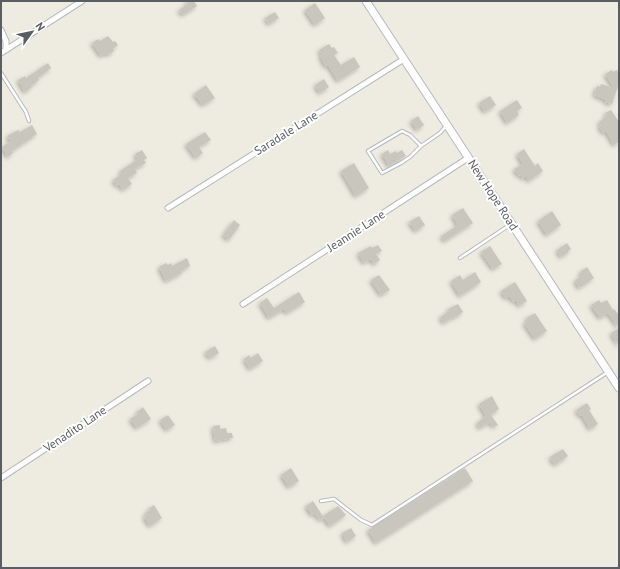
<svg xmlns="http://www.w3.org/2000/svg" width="620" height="569" font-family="'PT Sans',sans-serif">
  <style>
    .building { fill: #c9c6be; filter: url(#shadow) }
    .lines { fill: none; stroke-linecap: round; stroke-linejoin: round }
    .lane-casing { stroke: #b6babf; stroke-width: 4.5 }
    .street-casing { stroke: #b6babf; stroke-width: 7 }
    .secondary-casing { stroke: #b7bbc1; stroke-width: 9 }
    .lane { stroke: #fff; stroke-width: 2.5 }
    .street { stroke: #fff; stroke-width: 5 }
    .secondary { stroke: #fff; stroke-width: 7 }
    .labels { text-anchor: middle; stroke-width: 4; stroke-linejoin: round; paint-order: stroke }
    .street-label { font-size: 12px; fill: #595e64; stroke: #fff }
  </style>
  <defs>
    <filter id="shadow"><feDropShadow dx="-2" dy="2" stdDeviation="2" flood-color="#0004"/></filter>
  </defs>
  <rect width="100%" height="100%" fill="#eeebe1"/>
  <path class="building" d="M185,1h9l3,5 -14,9 -4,-5 9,-6z
    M315,3l10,15 -10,7 -10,-15z
    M275,12l4,6 -10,6 -4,-6z
    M108,36l5,6 2,-1 3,4 -5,4 1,2 -6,4 -1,-2 -6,3 -9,-13 6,-4 2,2z
    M329,44l3,4 2,-1 4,6 -4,2 7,10 13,-8 6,10 -22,14 -10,-16 -2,2 -6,-11 2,-1 -3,-5z
    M48,63l3,5 -13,10 1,2 -8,6 1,1 -7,5 -7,-12 7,-4 1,2z
    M612,70l1,2 4,-2 2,4v9l-7,21 -7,-2 1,-2 -12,-5 3,-9 3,1 1,-3 13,4 -9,-14z
    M324,79l5,8 -9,6 -5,-8z
    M206,85l9,13 -12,7 -9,-11z
    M490,96l6,9 -11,7 -6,-9z
    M517,100l5,8 -5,3 2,4 -12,8 -7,-12z
    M611,110l8,12v20l-5,3 -8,-14 -3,2 -4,-7 2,-1 -2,-3 8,-6 -2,-3z
    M418,116l6,9 -7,5 -6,-9z
    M32,125l5,9 -25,17 1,2 -5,4 -6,-10 9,-6 -4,-5 11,-6 2,2z
    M205,132l6,8 -12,7 4,6 -7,5 -10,-14z
    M524,149l11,17 3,-3 5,8 -14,10 -3,-5 -3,3 -3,-5 -1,2 -5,-7 9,-5 -6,-10z
    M142,150l5,8 -3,2 2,3 -11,6 2,4 -9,5 4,6 -9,6 -4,-6 -2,2 -4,-6 9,-6 -2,-3 18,-12 -3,-5z
    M388,150l2,4 6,-3 1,2 5,-3 4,6 -17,10 -7,-12z
    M354,163l15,25 -13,8 -15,-25z
    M463,208l10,15 -28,18 -4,-5 17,-11 -6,-10z
    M552,211l9,14 -14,10 -9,-14z
    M419,216l6,9 -9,6 -7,-9z
    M234,220l6,5 -11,15 -6,-5z
    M567,243l4,6 -3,2 1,1 -8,5 -4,-7z
    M378,245l4,6 -6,3 4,6 -6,4 -3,-5 -7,4 -6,-10 13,-7 1,2z
    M490,246l12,18 -9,5 -12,-17z
    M187,258l3,8 -9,5 1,2 -16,8 -7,-14 7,-4 2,2 3,-2 1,3z
    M587,267l7,11 -15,10 -4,-8 7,-4 -2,-4z
    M475,272l6,10 -21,14 -9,-15 9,-6 3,5z
    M379,275l11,15 -9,5 -10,-15z
    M515,282l12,19 -8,5 -3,-6 -3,2 -3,-6 -4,2 -5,-7z
    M299,292l6,10 -18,11 -3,-4 -15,9 -9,-15 7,-5 7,10z
    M599,300l2,3 6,-3 6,10 1,-1 5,6v31l-8,-13 8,-5 -11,-15 -8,5 -9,-13z
    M458,304l5,8 -9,6 -1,-1 -9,6 -4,-6 9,-6 -1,-2z
    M535,313l12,18 -12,8 -11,-16 4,-2 -2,-3z
    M215,346l4,7 -9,5 -5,-6z
    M258,353l5,8 -13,8 -6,-10 5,-4 2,3z
    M492,396l7,13 -8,6 7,10 -4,2 -4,-5 -10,6 -3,-5 9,-7 -7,-12z
    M587,403l4,6 -2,1 9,14 -8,5 -8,-14 -2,1 -4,-6z
    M143,407l8,12 -14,9 -7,-9 8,-5 -1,-2z
    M168,415l7,10 -8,5 -7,-10z
    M220,425v4l6,-1 1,5h5l1,5 -18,3 -2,-15z
    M563,449l5,7 -13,9 -5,-8z
    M291,468l8,13 -10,6 -8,-12z
    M465,468l8,13 -97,62 -8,-13z
    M313,501l11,17 -4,2 -5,-7 -3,2 -6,-9z
    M154,505l8,13 -12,8 -6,-9 3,-2 -2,-2 5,-3 -1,-2z
    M338,506l8,9 -16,11 -7,-10z
    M351,528l5,8 -9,6 -5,-9z"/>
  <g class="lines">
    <defs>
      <path id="lane" d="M1,73l25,39 3,9
        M421,146l-11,-11 -8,-4 -34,20 14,22 19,-10 9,-6 11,-11 19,-13 7,-8
        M460,258l51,-34
        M321,501l13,-2 27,21 11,5 236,-153"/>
      <path id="street" d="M1,30l5,11v9
        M1,53l81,-52
        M168,208l236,-149
        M243,304l225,-146
        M1,478l147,-97"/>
      <path id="secondary" d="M366,1l253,387"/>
    </defs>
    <use href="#lane" class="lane-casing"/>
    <use href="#street" class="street-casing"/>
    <use href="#secondary" class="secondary-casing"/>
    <use href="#lane" class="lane"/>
    <use href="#street" class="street"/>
    <use href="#secondary" class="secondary"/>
  </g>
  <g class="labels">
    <g class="street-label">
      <text transform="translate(286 133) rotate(-32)" y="4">Saradale Lane</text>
      <text transform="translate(493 195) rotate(57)" y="4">New Hope Road</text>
      <text transform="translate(356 231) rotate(-33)" y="4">Jeannie Lane</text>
      <text transform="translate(75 429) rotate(-34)" y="4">Venadito Lane</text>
    </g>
  </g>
  <rect width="620" height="569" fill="none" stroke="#595e64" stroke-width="4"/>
  <g transform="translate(32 32) rotate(57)" stroke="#ffffff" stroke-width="3" paint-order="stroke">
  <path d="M0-3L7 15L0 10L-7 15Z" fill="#595e64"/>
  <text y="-6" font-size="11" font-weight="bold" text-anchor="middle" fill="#595e64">N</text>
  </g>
</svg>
